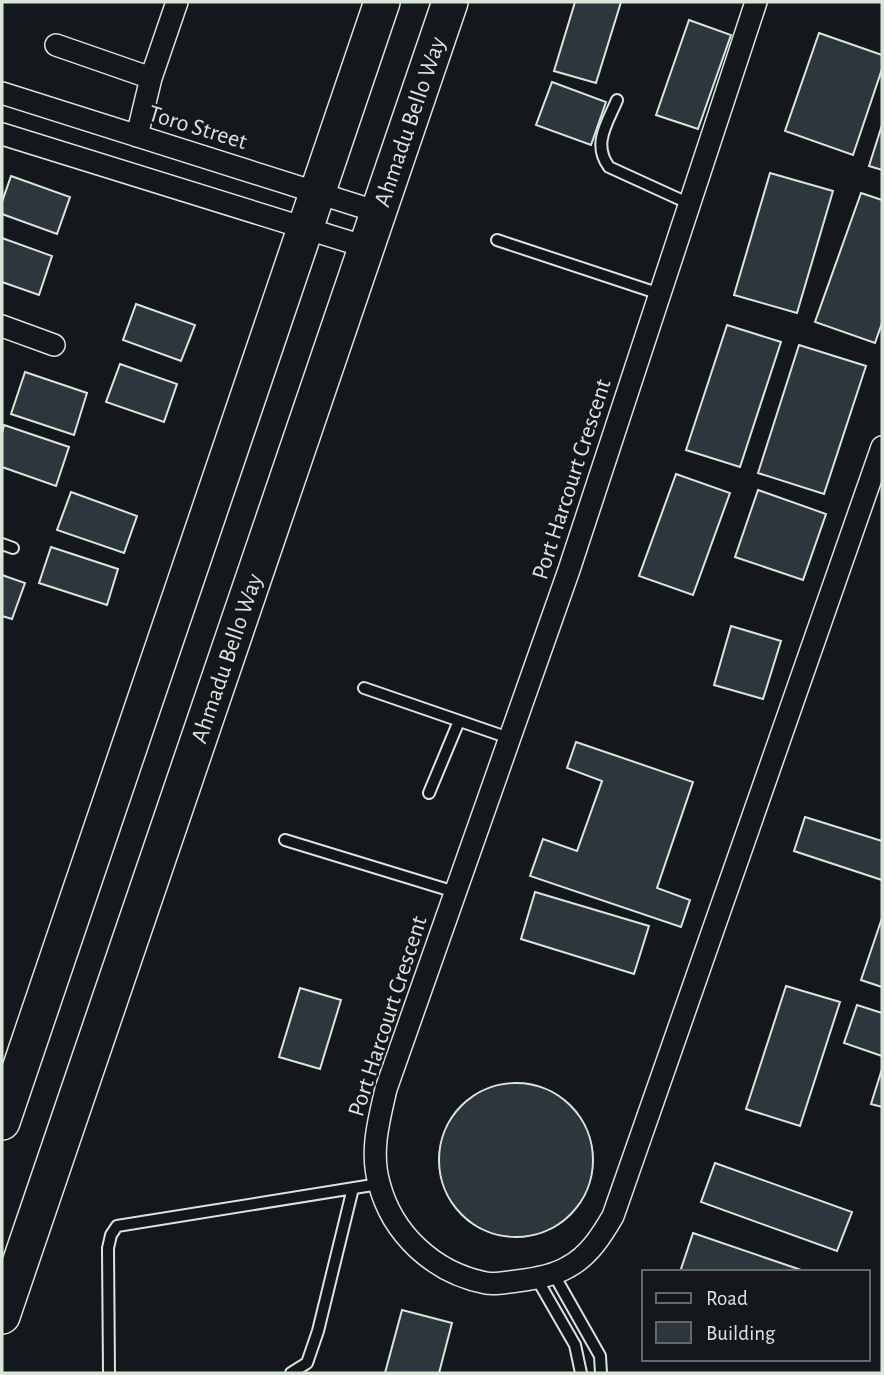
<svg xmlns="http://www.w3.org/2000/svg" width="884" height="1375" font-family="'Alegreya Sans',sans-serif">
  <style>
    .building { fill: #2c363c; stroke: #d8e6dc; stroke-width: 2 }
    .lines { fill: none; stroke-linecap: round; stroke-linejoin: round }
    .service-casing { stroke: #d8e6dc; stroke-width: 14 }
    .minor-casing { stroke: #d8e6dc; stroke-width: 24 }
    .primary-casing { stroke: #d8e6dc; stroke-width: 38 }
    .service { stroke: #14181c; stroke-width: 10 }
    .minor { stroke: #14181c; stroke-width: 21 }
    .primary { stroke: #14181c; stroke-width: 35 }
    .labels { text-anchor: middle; stroke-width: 5; stroke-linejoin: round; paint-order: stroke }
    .street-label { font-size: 24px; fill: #d8e6dc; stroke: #14181c }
  </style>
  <rect width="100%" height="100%" fill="#14181c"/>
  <path class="building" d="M575,2h46l-25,81 -42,-12z
    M689,20l42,15 -33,94 -42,-14z
    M819,33l63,22v14l-29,86 -68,-24z
    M552,82l54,20 -15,43 -55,-20z
    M882,125v45l-13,-4z
    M770,173l63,18 -36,122 -63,-18z
    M11,176l59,21 -13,37 -55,-20v-12z
    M861,193l21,7v123l-7,20 -60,-21z
    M2,238l50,18 -13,39 -37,-13z
    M136,304l59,21 -14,36 -58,-21z
    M727,325l54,17 -41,125 -54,-17z
    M799,345l67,21 -42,128 -66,-21z
    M120,364l57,20 -13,38 -58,-20z
    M25,372l62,21 -13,42 -63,-21z
    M4,425l65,22 -13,39 -54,-19v-34z
    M676,474l54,19 -37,102 -54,-19z
    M758,490l68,24 -23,66 -68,-23z
    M71,492l66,24 -13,37 -67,-23z
    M51,547l67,22 -11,36 -68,-22z
    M2,575l23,8 -13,36 -10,-3z
    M731,626l50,15 -18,58 -49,-14z
    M576,742l117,40 -36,106 33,12 -9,27 -151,-51 13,-37 34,12 25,-70 -35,-13z
    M805,817l77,24v39l-88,-29z
    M535,892l114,34 -15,48 -113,-35z
    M882,918v69l-21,-7z
    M786,986l54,16 -40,124 -54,-17z
    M300,988l41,12 -21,69 -41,-12z
    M857,1005l25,8v43l-38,-13z
    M882,1069v38l-11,-3z
    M439 1160a77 77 0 1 1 154 0a77 77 0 1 1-154 0Z
    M715,1163l137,49 -15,39 -136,-49z
    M693,1233l114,39h-127z
    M402,1310l50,13 -13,50h-54z"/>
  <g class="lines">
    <defs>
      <path id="service" d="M617,100c-10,24 -25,44 -8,67l81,37
        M497,240l163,54
        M2,544l11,4
        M364,688l145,50
        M429,793l30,-72
        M285,840l170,52
        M553,1273l47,83 1,17
        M537,1279l38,66 6,28
        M109,1373l-1,-125 3,-13 6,-9 262,-42
        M291,1373l16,-10 11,-32 35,-143"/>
      <path id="minor" d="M756,2l-187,568 -183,519c-7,31 -16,62 -7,94 13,51 55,90 107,100 9,2 21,-1 31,-2 17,-2 36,-5 51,-14 21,-11 34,-32 45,-51l269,-769
        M56,45l95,33
        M2,93l376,119
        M2,134l364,113
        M137,136l14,-58 26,-76
        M2,326l52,19"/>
      <g id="primary">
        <path d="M2,1122l380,-1120"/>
        <path id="s1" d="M2,1316l448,-1314"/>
      </g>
    </defs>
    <use href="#service" class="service-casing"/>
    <use href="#minor" class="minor-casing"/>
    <use href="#primary" class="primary-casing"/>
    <use href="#service" class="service"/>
    <use href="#minor" class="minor"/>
    <use href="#primary" class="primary"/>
  </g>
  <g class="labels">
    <g class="street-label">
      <text dy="8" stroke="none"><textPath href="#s1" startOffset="1262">Ahmadu Bello Way</textPath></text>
      <text transform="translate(198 127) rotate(17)" y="8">Toro Street</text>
      <text transform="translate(571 479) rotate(-72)" y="8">Port Harcourt Crescent</text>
      <text dy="8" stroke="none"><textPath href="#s1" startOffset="695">Ahmadu Bello Way</textPath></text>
      <text transform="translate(387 1016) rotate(-72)" y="8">Port Harcourt Crescent</text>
    </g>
  </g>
  <rect width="884" height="1375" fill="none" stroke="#d8e6dc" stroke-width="7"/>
  <rect x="642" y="1270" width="228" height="91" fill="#14181c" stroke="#626a69" stroke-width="2"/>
  <rect x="656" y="1293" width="35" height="10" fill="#14181c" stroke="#626a69" stroke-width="2"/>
  <text x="706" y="1305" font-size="21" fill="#d8e6dc">Road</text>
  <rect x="656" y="1322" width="35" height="21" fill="#2c363c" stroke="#626a69" stroke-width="2"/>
  <text x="706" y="1340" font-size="21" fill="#d8e6dc">Building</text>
</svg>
